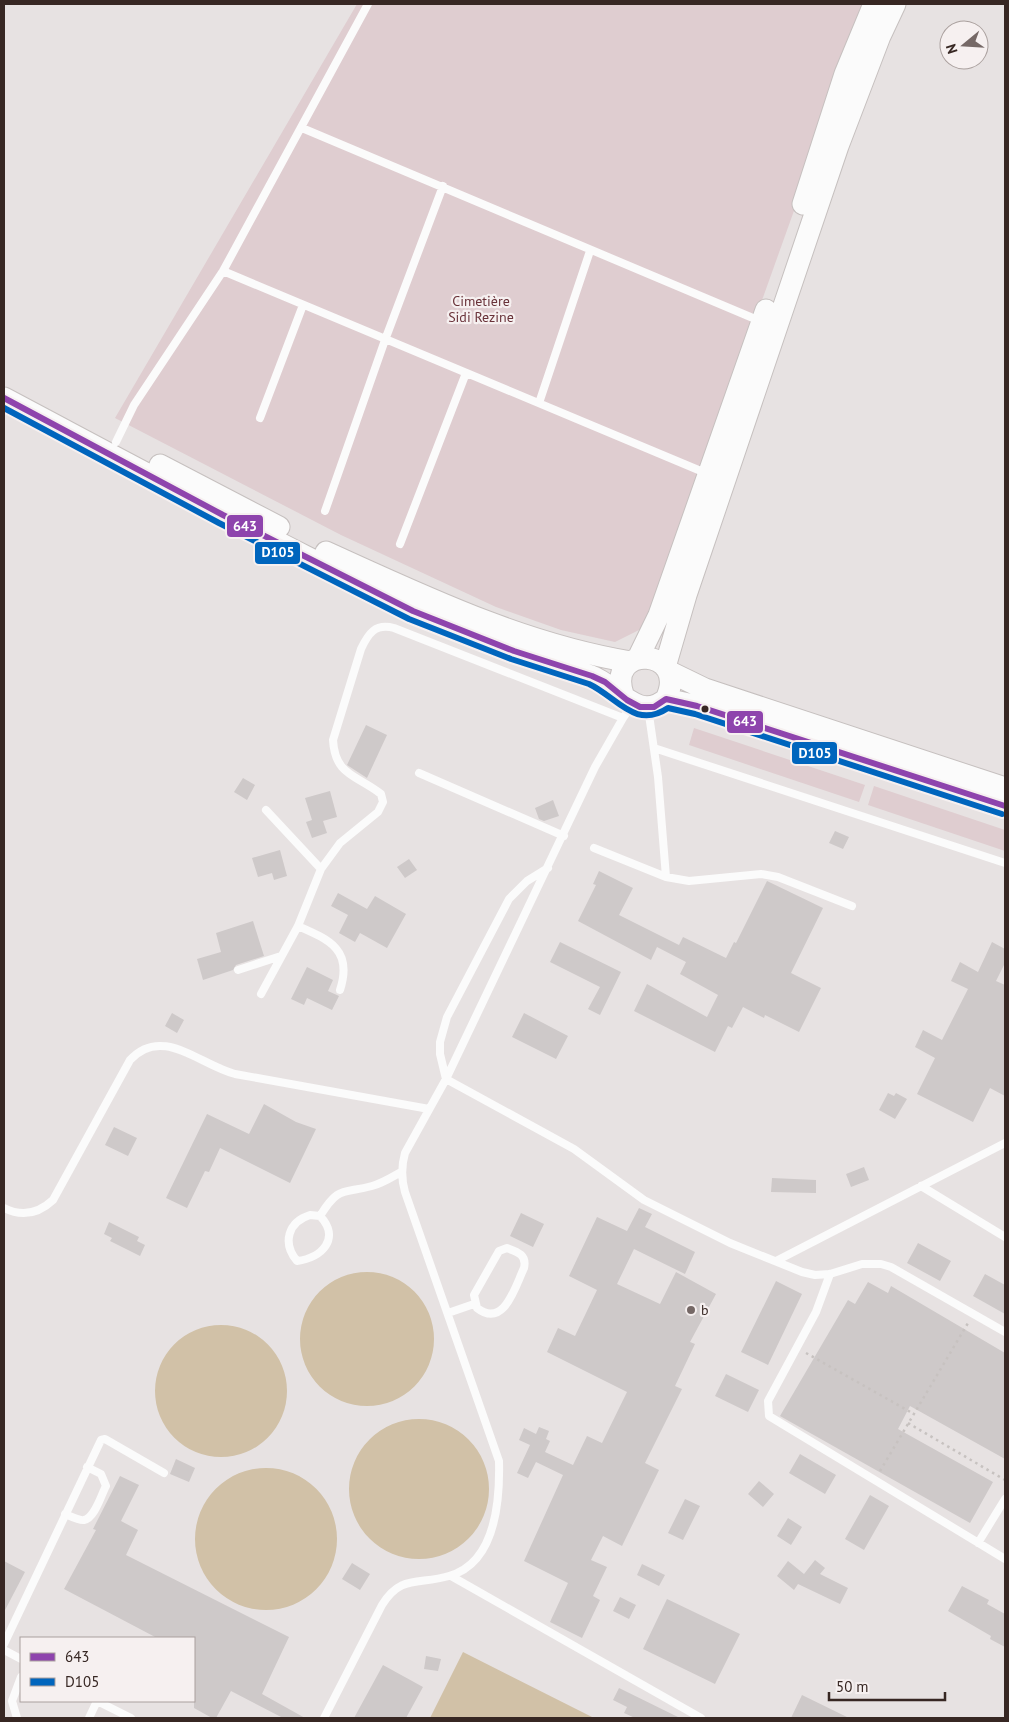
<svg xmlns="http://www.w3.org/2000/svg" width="1009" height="1722" font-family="'PT Sans',sans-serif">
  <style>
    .green { fill: #dfcdd0 }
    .water { fill: #d1c1a7 }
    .building { fill: #cec9c9 }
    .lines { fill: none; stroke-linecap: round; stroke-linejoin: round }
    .secondary-casing { stroke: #c6c0bf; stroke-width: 23 }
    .path { stroke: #c7c2c0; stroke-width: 2.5; stroke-dasharray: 2.5 4; stroke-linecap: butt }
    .lane { stroke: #fbfbfb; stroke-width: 8 }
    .secondary { stroke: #fbfbfb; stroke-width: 21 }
    .bus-1-casing { stroke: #f6f0f0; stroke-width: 10 }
    .bus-2-casing { stroke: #f6f0f0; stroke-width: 10 }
    .bus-1 { stroke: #8e44ad; stroke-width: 6 }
    .bus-2 { stroke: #0065bd; stroke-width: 6 }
    .bus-dot { fill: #372723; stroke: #f6f0f0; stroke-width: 2 }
    .poi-dot { fill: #756866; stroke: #f6f0f0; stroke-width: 2 }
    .labels { text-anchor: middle; stroke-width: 4.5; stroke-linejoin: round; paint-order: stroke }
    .park-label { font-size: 14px; fill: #693239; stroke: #f6f0f0 }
    .poi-label { font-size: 14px; fill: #372723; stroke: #f6f0f0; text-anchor: start }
    .line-badge { stroke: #f6f0f0; stroke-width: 2 }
    .badge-label { font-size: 14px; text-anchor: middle; font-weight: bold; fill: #fff }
  </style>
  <rect width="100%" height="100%" fill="#e7e2e2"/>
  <path class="green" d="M357,4h511l-223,623 -30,15 -54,-12 -65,-23 -155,-72 -226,-117z
    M694,728l171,57 -6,17 -170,-57z
    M874,786l131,44v21l-137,-46z"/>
  <path class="water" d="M300 1339a67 67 0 1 1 134 0a67 67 0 1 1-134 0Z
    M155 1391a66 66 0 1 1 132 0a66 66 0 1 1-132 0Z
    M349 1489a70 70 0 1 1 140 0a70 70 0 1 1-140 0Z
    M195 1539a71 71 0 1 1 142 0a71 71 0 1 1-142 0Z
    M463,1652l131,66h-164z"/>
  <path class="building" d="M366,725l21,10 -20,43 -20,-13z
    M243,778l12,7 -8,15 -13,-8z
    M330,791l7,26 -14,4 4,12 -15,5 -6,-16 6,-2 -7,-22z
    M553,800l6,16 -15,5 -5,-2 -4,-11z
    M835,831l14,6 -6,12 -14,-6z
    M280,850l7,26 -13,4 -2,-7 -14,4 -6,-19z
    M409,859l8,11 -12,8 -8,-11z
    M599,871l34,17 -14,27 60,30 4,-8 43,21 8,-16 2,1 31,-62 56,27 -32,65 30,15 -22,44 -34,-17 -1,3 -21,-11 -11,21 -4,-2 -13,26 -81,-41 13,-27 60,33 11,-22 -38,-21 6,-12 -29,-15 -6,13 -73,-39 18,-36 -3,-1z
    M338,893l29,16 8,-13 31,18 -19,34 -27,-15 -5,9 -16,-9 9,-18 -17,-9z
    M253,921l11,35 -28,9 -3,5 -30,10 -6,-21 24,-7 -5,-19z
    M560,942l61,30 -21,43 -12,-6 12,-22 -50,-25z
    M992,942l13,7v14l-9,18 9,4v111l-15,-8 -17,34 -56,-28 18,-36 -20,-11 8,-17 19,10 26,-51 -17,-8 9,-19 18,10z
    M307,967l26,13 -5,11 11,5 -7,14 -25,-12 -3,7 -13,-6z
    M172,1013l12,7 -7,13 -12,-7z
    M524,1013l44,23 -12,23 -44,-22z
    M888,1093l6,3 2,-3 11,6 -12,20 -16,-9z
    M264,1104l32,18 20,7 -26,54 -70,-35 -11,24 -4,-1 -18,37 -21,-10 41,-84 42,20z
    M114,1127l23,11 -9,18 -23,-11z
    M864,1167l5,13 -18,7 -5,-13z
    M772,1178l44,2v13l-45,-1z
    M639,1208l13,6 -7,13 50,25 -10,22 -51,-25 -17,35 43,20 16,-32 40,22 -26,48 5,2 -20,42 7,3 -37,74 14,7 -37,76 -19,-10 -12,24 16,7 -14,29 7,4 -18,38 -32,-16 18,-39 -44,-22 39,-86 -27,-13 -8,16 -11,-5 13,-28 -11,-5 5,-12 12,6 3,-7 10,4 -3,8 4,2 -5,11 28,13 14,-29 15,7 25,-51 -80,-40 11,-24 17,8 22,-46 -28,-14 28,-59 30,14z
    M521,1213l23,11 -11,23 -23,-11z
    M109,1222l30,15 -2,4 8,4 -5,11 -30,-15 2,-3 -8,-4z
    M918,1243l33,18 -11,20 -33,-18z
    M985,1274l20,11v29l-32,-18z
    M776,1281l26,13 -34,71 -27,-13z
    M868,1282l20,11 3,-7 114,67v106l-95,-53 -12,23 95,53 -23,41 -190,-107 68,-116 7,4z
    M726,1374l33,16 -11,22 -33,-16z
    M800,1454l36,21 -11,19 -36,-21z
    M176,1459l19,9 -6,14 -19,-8z
    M120,1476l19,9 -18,36 17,9 -12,25 163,82 -27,57 43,24h-22l-52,-27 -15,27h-4l-18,-10v-70h-37l-93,-49 32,-59 -3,-1z
    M759,1481l15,13 -11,13 -15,-13z
    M870,1495l19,11 -25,44 -19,-11z
    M685,1499l15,7 -17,34 -15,-7z
    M788,1518l14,9 -11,18 -14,-9z
    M815,1560l10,8 -5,6 28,14 -8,16 -42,-20 -4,6 -17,-14 11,-15 16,13z
    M4,1561l21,11 -21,40z
    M352,1563l18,11 -10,16 -18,-11z
    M642,1564l23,11 -6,11 -22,-11z
    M962,1586l27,14 -2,4 18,10v33l-15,-8 1,-3 -43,-25z
    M620,1597l16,8 -7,14 -16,-8z
    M667,1599l73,35 -25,50 -72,-35z
    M426,1656l15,3 -3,12 -14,-2z
    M383,1665l40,22 -17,31h-52z
    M619,1688l61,30h-45l-11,-5 3,-6 -14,-7z
    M802,1695l47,23h-58z"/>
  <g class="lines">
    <defs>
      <path id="secondary" d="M803,204l42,-130 29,-70
        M4,398c100,53 200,107 301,158 50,25 99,52 150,73 45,18 91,31 136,47 26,9 47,47 75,23 24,-51 -60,-56 -43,-5
        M160,465l119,62
        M326,552c99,45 197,92 305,110
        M638,658l21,-43 107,-305
        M665,667l21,-72 152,-449 42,-110 15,-32
        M668,671l37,18 300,99
        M666,699l31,7 308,100"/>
    </defs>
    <use href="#secondary" class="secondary-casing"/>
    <path class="path" d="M806,1353l108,61
      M908,1423l97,57
      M880,1471l88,-148"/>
    <path class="lane" d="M302,128c153,63 305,130 458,193
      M223,271l485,203
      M539,403l51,-152
      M260,418l43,-113
      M116,442l18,-37 89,-134 145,-267
      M325,511l60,-171 58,-154
      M400,544l66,-171
      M648,708l10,69 8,100
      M654,748l351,115
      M419,773l145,63
      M266,810l55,59
      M594,848l72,29 23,4 72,-7 17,3 74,29
      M548,868l-21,13 -18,18 -62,118 -7,25v12l6,25 128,70 70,51 86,43 72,29 13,3 15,-1 32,-10h19l10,3 114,65
      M298,926c32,14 55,24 42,64
      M238,970l43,-14
      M261,994l37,-68 23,-57 19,-26 38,-31 5,-10 -2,-8c-24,-19 -46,-18 -48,-54l28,-91c7,-15 14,-26 33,-21l229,90
      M921,1186l84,51
      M4,1208c18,9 34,6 49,-8l77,-140c32,-35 70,5 105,14l194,35
      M310,1215l10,1c21,22 2,42 -23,45 -15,-18 -9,-39 13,-46z
      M320,1216c19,-31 23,-22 52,-30 11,-3 20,-9 29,-14
      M507,1248c11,4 20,7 17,20 -9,19 -20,61 -47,40l-3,-13 25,-44z
      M776,1261l229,-118
      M830,1274l-14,38 -48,89 1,15 236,143
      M448,1313l26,-9
      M65,1514c5,2 14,7 19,6 11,-2 17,-25 22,-34l-5,-12 -14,-7
      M978,1543l27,-44
      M451,1576l250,142
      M4,1644l97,-204 4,-1 59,34
      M4,1650l17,9
      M17,1718l-5,-17 9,-24
      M89,1718l8,-17 34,17
      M324,1718l58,-113c19,-31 37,-20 67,-29 47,-13 51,-75 50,-115l-94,-269c-4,-14 -4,-25 0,-39l41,-74 149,-312 28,-49 10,-14"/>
    <use href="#secondary" class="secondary"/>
    <defs>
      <path id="bus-1" d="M4,398l219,117 190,96 101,40 78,25 13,6 22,18 13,7h14l12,-8 31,7 308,100"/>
      <path id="bus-2" d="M4,408l215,115 190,96 102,40 78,25c28,13 46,46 79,24l27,6 307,100"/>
    </defs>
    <use href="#bus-1" class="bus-1-casing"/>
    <use href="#bus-2" class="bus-2-casing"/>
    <use href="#bus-1" class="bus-1"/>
    <use href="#bus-2" class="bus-2"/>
  </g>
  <circle class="bus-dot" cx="705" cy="709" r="4.5"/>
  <circle class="poi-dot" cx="691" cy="1310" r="5"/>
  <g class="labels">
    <g class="park-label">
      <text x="481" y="306">Cimetière<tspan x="481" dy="16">Sidi Rezine</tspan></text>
    </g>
    <g class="poi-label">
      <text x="701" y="1315">b</text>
    </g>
  </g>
  <g class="line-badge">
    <rect x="226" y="514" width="38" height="24" rx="5" fill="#8e44ad"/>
    <rect x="254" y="541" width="47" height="24" rx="5" fill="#0065bd"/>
    <rect x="726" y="710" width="38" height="24" rx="5" fill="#8e44ad"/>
    <rect x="791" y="741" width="47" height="24" rx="5" fill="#0065bd"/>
  </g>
  <g class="badge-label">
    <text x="245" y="531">643</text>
    <text x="278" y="557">D105</text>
    <text x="745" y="726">643</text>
    <text x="815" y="758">D105</text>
  </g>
  <rect width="1009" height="1722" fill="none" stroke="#372723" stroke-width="10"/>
  <rect x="20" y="1637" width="175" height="65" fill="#f6f0f0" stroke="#aaa09e"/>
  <rect x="30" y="1653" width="25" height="8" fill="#8e44ad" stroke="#aaa09e"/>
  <text x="65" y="1662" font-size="15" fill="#372723">643</text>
  <rect x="30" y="1678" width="25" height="8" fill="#0065bd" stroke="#aaa09e"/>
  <text x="65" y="1687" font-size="15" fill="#372723">D105</text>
  <g transform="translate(964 45) rotate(252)"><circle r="24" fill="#f6f0f0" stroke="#aaa09e"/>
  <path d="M0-4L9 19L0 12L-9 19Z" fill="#756866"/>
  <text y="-8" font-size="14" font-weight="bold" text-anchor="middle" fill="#372723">N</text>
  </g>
  <path d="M829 1692v8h116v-8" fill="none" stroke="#372723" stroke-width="2.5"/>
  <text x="836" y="1692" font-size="15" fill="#372723" stroke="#f6f0f0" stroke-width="4" paint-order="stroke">50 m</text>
</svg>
